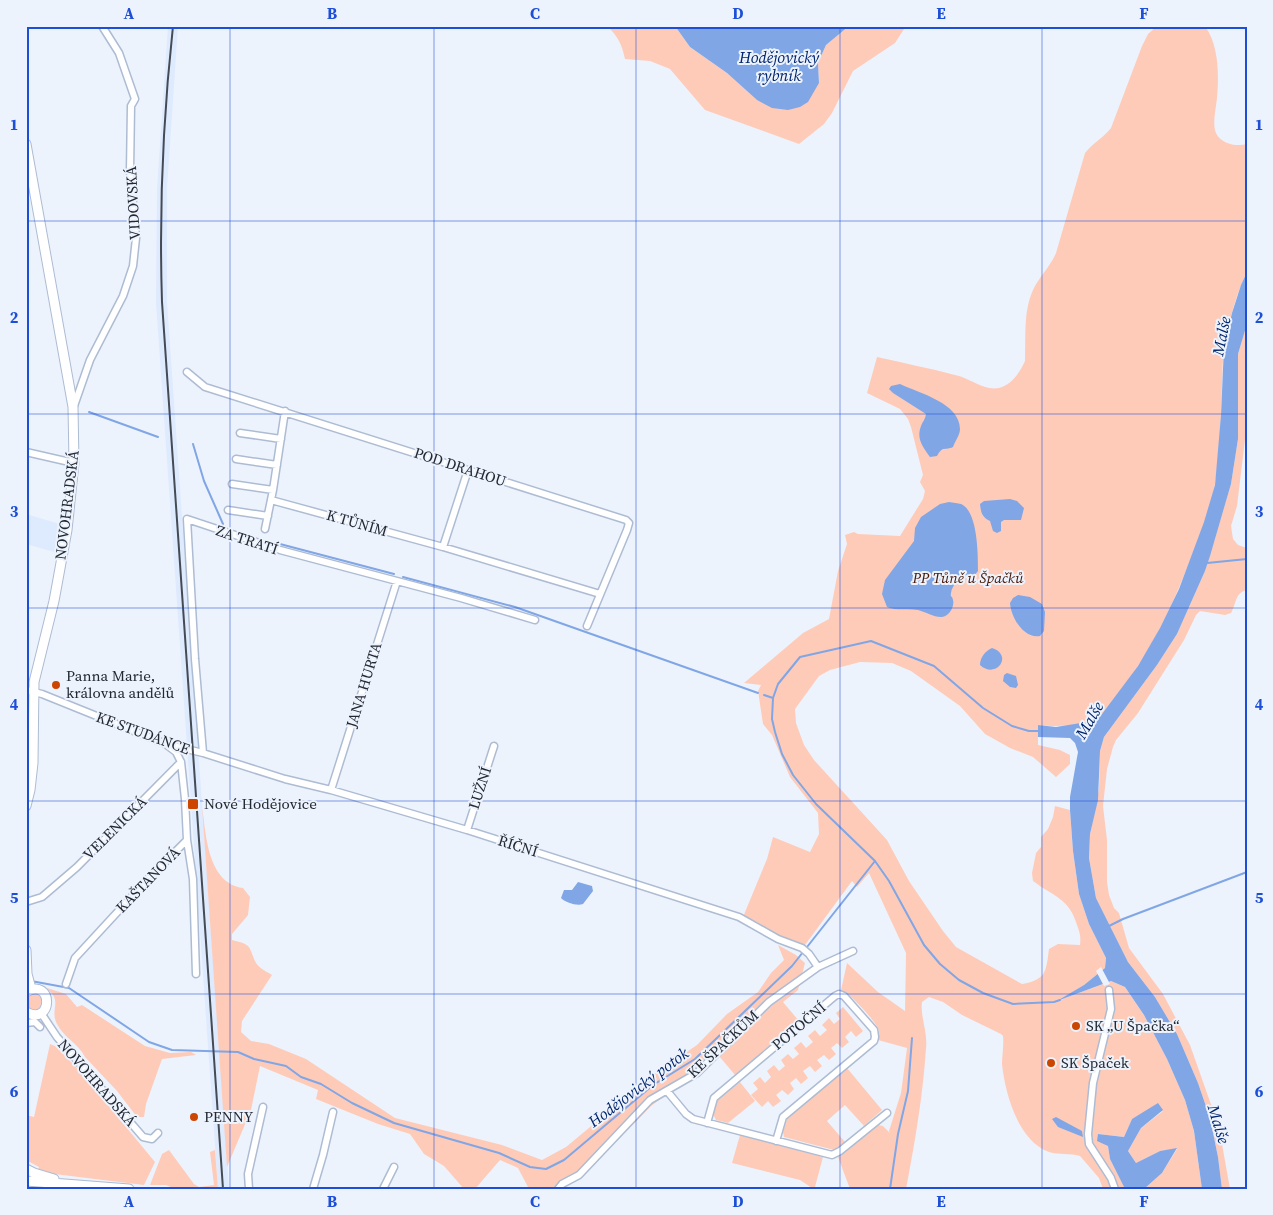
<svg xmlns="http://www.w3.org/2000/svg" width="1273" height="1215" font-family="'Source Serif 4',serif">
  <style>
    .built { fill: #deeafd }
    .green { fill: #fecbb9 }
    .water { fill: #80a6e5 }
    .pier { fill: #edf3fd }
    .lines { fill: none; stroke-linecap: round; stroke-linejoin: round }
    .stream { stroke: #80a6e5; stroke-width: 2 }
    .street-casing { stroke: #adbcd3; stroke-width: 9 }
    .secondary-casing { stroke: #adbcd3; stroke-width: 11 }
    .street { stroke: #fff; stroke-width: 6 }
    .secondary { stroke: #fff; stroke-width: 9 }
    .rail { stroke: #454b54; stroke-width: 2 }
    .grid { fill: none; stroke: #1d4ed8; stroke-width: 1; stroke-opacity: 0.55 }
    .poi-dot { fill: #cc4602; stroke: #edf3fd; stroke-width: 2 }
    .labels { text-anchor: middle; stroke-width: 4; stroke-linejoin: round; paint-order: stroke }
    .street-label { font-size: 15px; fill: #232932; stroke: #edf3fd }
    .park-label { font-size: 15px; font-style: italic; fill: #481806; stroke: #edf3fd }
    .poi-label { font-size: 15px; fill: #232932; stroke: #edf3fd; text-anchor: start }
    .water-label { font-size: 16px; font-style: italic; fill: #00246c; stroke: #edf3fd }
    .neatline { fill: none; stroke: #1d4ed8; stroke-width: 2 }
    .grid-label { font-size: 16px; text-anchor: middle; font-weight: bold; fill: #1d4ed8 }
  </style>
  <rect width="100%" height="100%" fill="#edf3fd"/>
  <path class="built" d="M168,26h10l-11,163v113l62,887h-11l-62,-886 1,-114z
    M26,514l34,10 -6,28 -28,-8z"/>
  <path class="green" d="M607,26h68l15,21 37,26 30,27 62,-17 -1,-20 8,-18 22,-18 58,-1 -11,17 -42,28 -21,42 -8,11 -25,20 -94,-34 -35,-41 -20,-8 -25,-2c-3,-14 -7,-23 -18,-33z
    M1157,26h48c14,19 14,50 12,72 -1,11 -5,25 -1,35 5,11 21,14 31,11v128c-11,23 -18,48 -22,73 -3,13 -2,27 -3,41 -1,32 -2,66 -7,98 -3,21 -12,42 -19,61 -20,53 -43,106 -79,150 -5,6 -10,15 -17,20 -17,12 -42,12 -62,10v20l22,5 10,5v9l-14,13 -23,-20 -23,-9 -25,-14 -25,-28 -49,-35 -19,-8 -32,-1 -30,8 -11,6 -24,33 1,14 8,22 10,15 73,80 22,41 34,50 13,16 66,37c25,-4 24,-14 27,-35l9,-5 22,1c1,-8 0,-12 -3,-20 -8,-27 -23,-28 -44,-44l-1,-8 4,-20 5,-6v-10l7,-8 5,-12 2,-11 15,4 3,41 6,43 10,30 17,34 -1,10 -21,17 -24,15 51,-19 14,6 19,28 23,44 18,41 9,31 8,58h-58l18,-16 15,-24 -17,2 -24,12 -8,-12 13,-23 22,-17 -31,8 -8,18 -26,-3 10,12 2,13 15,30h-22l-4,-11 -19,-22c-10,-3 -21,-1 -31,-4 -31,-11 -44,-59 -47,-88 0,-9 2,-18 1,-28l-2,-2 -39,-19 -19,-13 -14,-5 -7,5c-2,15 6,30 4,46 -3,47 -11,94 -20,141h-56l-12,-32 40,-32 5,1 7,7 -1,-2 12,-38 6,-45 -29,-8c1,-4 2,-7 0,-12 -4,-8 -29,-36 -37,-38l6,-27 31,29 27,19 1,-58 -37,-80 -12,14 -5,-6 -47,64 -30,-11 -32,-17 24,-58 6,-22 37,15 9,-18 -1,-21 -28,-36 -18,-42 -9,-11 -5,-33 3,-6 -17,-2 59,-50 26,-14 9,-48 9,-27 -2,-9 9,-3 4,2 42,2 23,-37 2,-8 -5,-9 3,-7 -12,-48 -3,-8 -8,-10 -33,-16 10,-36c26,6 52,11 78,18 15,3 29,16 44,13 13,-3 21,-16 26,-27 1,-23 -2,-49 8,-71 6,-13 17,-23 23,-37l29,-100c8,-10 18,-15 26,-25l31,-82 6,-12z
    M1247,324v99l-10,83 -6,20 2,13 5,6 9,3v42c-12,2 -11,15 -16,23l-6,2 -25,-4 -4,4 -12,25 -46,73 -22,27 -3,7 -6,22 -4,37 4,34v42l2,13 5,13 5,5 10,35 34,46 27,51 29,82 11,62h-8l-4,-32 -8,-39 -12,-35 -21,-49 -22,-37 -27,-35 -32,-64 -7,-40 1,-24 9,-45 1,-38 4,-14 53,-72 20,-31 28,-63 26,-87 7,-45v-85z
    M202,806c4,27 5,77 41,82l7,9 -2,18 -16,19v6c21,5 16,6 24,23 3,5 11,9 16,12l-30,46 -1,11 10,9 18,3 37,15 89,59 107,27 40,15 24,-13 88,-73 43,-29 30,-31 31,-22 13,-19 13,-13 -6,-15 18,10 9,8 -7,27 -15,12 16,19 -64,54 -16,-19 -68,50 -33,34 -43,35 -17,9 -5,5h-24l-11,-21 -18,-8 -25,29h-11l-20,-23 -20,-12 -14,-20 -32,-10 -62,-25 2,-9 -58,-24 -9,44 -24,57z
    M47,988l19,6 11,13 5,-2 63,41 25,7 21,-1 5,3 -34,4 -16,45 -2,13h-7l-20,-26 -32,-34c-6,-13 -22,-20 -28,-33 -6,-11 1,-19 -3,-27 -1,-3 -5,-6 -7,-9z
    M26 1002a8 8 0 1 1 16 0a8 8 0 1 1-16 0Z
    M843,1007l20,24 -7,6 -5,-6 -6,6 4,5 -7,6 -5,-5 -6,5 5,6 -7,6 -5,-5 -7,5 5,6 -7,6 -5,-6 -7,5 5,7 -7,6 -5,-6 -6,5 4,6 -6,6 -6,-5 -6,5 5,6 -8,6 -5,-6 -6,6 -11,-12 7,-6 -5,-6 7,-6 5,6 6,-6 -4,-6 7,-6 5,6 6,-5 -4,-6 7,-6 5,5 6,-5 -5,-6 7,-6 5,6 7,-6 -5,-6 7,-6 5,6 7,-6 -5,-5 7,-7 5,6 6,-5 -4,-6z
    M50,1044l5,2 23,23 77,93 -11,23 -106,-13 1,-5 -13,-7v-45l8,2z
    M847,1068l35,42 -18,16 -19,-21 -18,16 18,21 -11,8 -50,-13 -1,-5 4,-13z
    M740,1082l15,19 -27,22 -12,-3 -3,-6 4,-13z
    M740,1135l83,22 -8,30 -3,1 -12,-8 -68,-17z
    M169,1150l25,34 5,3 15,-2 -4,-33 5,-2 3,39h-43l-9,-4h-16l12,-31z"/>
  <path class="water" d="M675,26h174l-23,19 -8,18 1,20 -11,19 -8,5 -12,3 -16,-2 -15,-8 -30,-27 -37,-26z
    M1247,272v52l-9,30v85l-7,45 -21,72 -5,15 -28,63 -20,31 -53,72 -4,14 -2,49 -8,34 -1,24 7,40 32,64 27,35 22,37 21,49 12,35 8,39 4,32h-20l-8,-58 -9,-31 -18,-41 -23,-44 -19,-28 -14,-6 -54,20 27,-16 21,-17 1,-10 -17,-34 -10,-30 -6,-43 -3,-41v-13l8,-45 -3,-9 -5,-5 -32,-1v-12l18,2 31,-5 15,-8 36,-48 22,-38 19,-39 25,-67 11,-37 6,-70 3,-69 8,-33 9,-28z
    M900,384c19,9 60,19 60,45 0,6 -5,12 -7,18 -8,4 -10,-2 -16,9l-7,1c-7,-10 -14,-18 -9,-31 2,-5 4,-6 5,-12l-33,-21 -4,-4 2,-3z
    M1010,499l7,2 7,7 -3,12h-17l-3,2v9l-4,2 -4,-2 -3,-10c-8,-4 -9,-8 -10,-17l4,-3z
    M949,502c4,1 9,1 12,2 17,7 17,51 17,67l-4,5 -9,-1c-6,4 -13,10 -14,18 -1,5 1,2 2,7 2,7 -5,18 -12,17 -8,0 -15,-5 -23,-7 -10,-2 -21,1 -31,-3l-5,-13 3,-14 29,-39 1,-13 6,-11 19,-13z
    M1018,595l12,2 12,7 3,8 -1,19 -4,5c-16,3 -29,-18 -30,-33l3,-5z
    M992,648c22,7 4,32 -12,17 0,-7 5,-14 12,-17z
    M1007,673l9,3 2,9 -2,3 -6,-1 -7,-6 1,-6z
    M578,882l14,4 1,5 -10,13c-6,2 -17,-1 -22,-6l3,-8h8z
    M1158,1103l5,7 -22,18 -13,23 8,12 24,-12 17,-3 -15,25 -18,16h-19l-15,-30 -2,-13 -11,-5 1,-7 26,3 8,-18z
    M1056,1117l26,14 1,6 -25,-10 -6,-8z"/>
  <path class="pier" d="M1101,967l9,17 -6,2 -8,-15z"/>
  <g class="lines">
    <path class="stream" d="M89,412l69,25
      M193,444l11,37 19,43
      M280,544l114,30
      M1207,563l40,-4
      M403,577l112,30 243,86
      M764,695l9,3
      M875,861l-59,-57 -23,-29 -11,-21 -7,-22 -3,-13 1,-21 5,-14 22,-27 71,-16 63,25 49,42 29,18 17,5h11
      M1109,926l14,-7 124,-47
      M31,981l38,7 80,54 23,8 66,2 16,7 32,7 15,11 20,7 31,19 42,20 105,30 31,14 16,2 18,-9 89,-75 42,-26 97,-93 83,-105 14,20 35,64 16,19 19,16 24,13 30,11 41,-2 6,-2
      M890,1189l8,-55 10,-43 4,-53"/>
    <defs>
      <path id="street" d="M187,372l18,15 421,133 3,3 -2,7 -40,96
        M74,406l16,-46 33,-64 10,-30 3,-28 -6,-67 1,-65 4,-7 -16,-46 -17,-27
        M240,433l41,6
        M26,452l48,11
        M236,459l41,6
        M232,484l41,6
        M271,500l172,47 157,47
        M228,510l40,6
        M265,529l8,-39 12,-79
        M443,547l25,-77
        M26,690l16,4 124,50 37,9 82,26 46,11 136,40 272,87 39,22 24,9 7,6 9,13
        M203,753l-8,-94 -8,-140 93,31 181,48 74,22
        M331,790l66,-209
        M467,830l27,-84
        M187,840l6,39 3,95
        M26,902l16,-5 35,-30 104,-105
        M66,984l9,-26 72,-78 40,-40 -2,-41 -4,-37 -5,-10 -8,-6
        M1109,990l2,19 -18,74 -5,51 1,10 22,34 4,11
        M41,1013l16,24 86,100 9,2 6,-6
        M26,1023l9,-1 5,5
        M667,1091l19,23 7,5 139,36 8,-4 47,-38
        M707,1123l7,-25 121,-102 4,-2 5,2 30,34 1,7 -1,4 -91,76 -7,24
        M249,1189l-1,-15 15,-67
        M313,1189l10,-34 10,-43
        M383,1189l11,-22
        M558,1189l4,-5 17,-9 71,-75 47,-27 72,-71 49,-35 35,-16"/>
      <path id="secondary" d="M26,144l47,263 1,56 -7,67 -13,71 -20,81 -1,81 -3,27 -4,16
        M26,950l1,24 4,15
        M26,992c28,-15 27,35 0,20
        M26,1169l8,4 20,6
        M26,1181l103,8"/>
    </defs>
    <use href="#street" class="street-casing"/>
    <use href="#secondary" class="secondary-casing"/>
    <use href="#street" class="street"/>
    <use href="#secondary" class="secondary"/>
    <path class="rail" d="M173,26c-10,92 -14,184 -11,276l61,887"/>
  </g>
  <path class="grid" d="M230,26v1163M434,26v1163M636,26v1163M840,26v1163M1042,26v1163M26,221h1221M26,414h1221M26,608h1221M26,801h1221M26,994h1221"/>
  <g class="poi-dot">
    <circle cx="56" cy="685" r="5"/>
    <rect x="187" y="798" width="12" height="12" rx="2.5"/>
    <circle cx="1076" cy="1026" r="5"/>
    <circle cx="1051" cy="1063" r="5"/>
    <circle cx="194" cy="1117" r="5"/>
  </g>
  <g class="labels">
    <g class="street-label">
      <text transform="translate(133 203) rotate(-93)" y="5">VIDOVSKÁ</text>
      <text transform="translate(460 467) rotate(18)" y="5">POD DRAHOU</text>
      <text transform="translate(67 505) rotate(-83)" y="5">NOVOHRADSKÁ</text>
      <text transform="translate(357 523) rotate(16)" y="5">K TŮNÍM</text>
      <text transform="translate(247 540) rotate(18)" y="5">ZA TRATÍ</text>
      <text transform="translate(364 685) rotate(-73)" y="5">JANA HURTA</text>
      <text transform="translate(143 733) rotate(20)" y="5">KE STUDÁNCE</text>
      <text transform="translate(480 788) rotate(-72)" y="5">LUŽNÍ</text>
      <text transform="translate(115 828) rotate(-45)" y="5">VELENICKÁ</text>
      <text transform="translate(518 846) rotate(17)" y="5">ŘÍČNÍ</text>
      <text transform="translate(148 880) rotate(-46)" y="5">KAŠTANOVÁ</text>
      <text transform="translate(799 1026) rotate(-40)" y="5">POTOČNÍ</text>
      <text transform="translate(723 1044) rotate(-43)" y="5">KE ŠPAČKŮM</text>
      <text transform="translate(97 1083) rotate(49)" y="5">NOVOHRADSKÁ</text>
    </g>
    <g class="park-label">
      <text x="968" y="583">PP Tůně u Špačků</text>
    </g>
    <g class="poi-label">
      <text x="66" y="681">Panna Marie,<tspan x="66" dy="17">královna andělů</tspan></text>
      <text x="204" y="809">Nové Hodějovice</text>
      <text x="1086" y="1031">SK „U Špačka“</text>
      <text x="1061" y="1068">SK Špaček</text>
      <text x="204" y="1122">PENNY</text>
    </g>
    <g class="water-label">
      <text x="779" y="63">Hodějovický<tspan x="779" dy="18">rybník</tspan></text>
      <text transform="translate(1221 336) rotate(-79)" y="6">Malše</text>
      <text transform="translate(1089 720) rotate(-60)" y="6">Malše</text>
      <text transform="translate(638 1087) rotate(-37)" y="6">Hodějovický potok</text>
      <text transform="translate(1219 1124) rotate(73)" y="6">Malše</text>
    </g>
  </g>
  <rect width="1273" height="1215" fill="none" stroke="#edf3fd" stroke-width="55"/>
  <rect x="28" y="28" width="1218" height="1160" class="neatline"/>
  <g class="grid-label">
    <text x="129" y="19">A</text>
    <text x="332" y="19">B</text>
    <text x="535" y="19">C</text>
    <text x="738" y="19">D</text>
    <text x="941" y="19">E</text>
    <text x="1144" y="19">F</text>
    <text x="14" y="130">1</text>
    <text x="1259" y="130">1</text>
    <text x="14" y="323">2</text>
    <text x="1259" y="323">2</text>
    <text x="14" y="517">3</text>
    <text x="1259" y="517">3</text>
    <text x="14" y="710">4</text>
    <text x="1259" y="710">4</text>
    <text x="14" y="903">5</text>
    <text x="1259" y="903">5</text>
    <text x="14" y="1097">6</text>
    <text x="1259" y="1097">6</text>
    <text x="129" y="1207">A</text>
    <text x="332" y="1207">B</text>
    <text x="535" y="1207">C</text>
    <text x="738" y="1207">D</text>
    <text x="941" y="1207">E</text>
    <text x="1144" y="1207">F</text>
  </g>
</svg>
